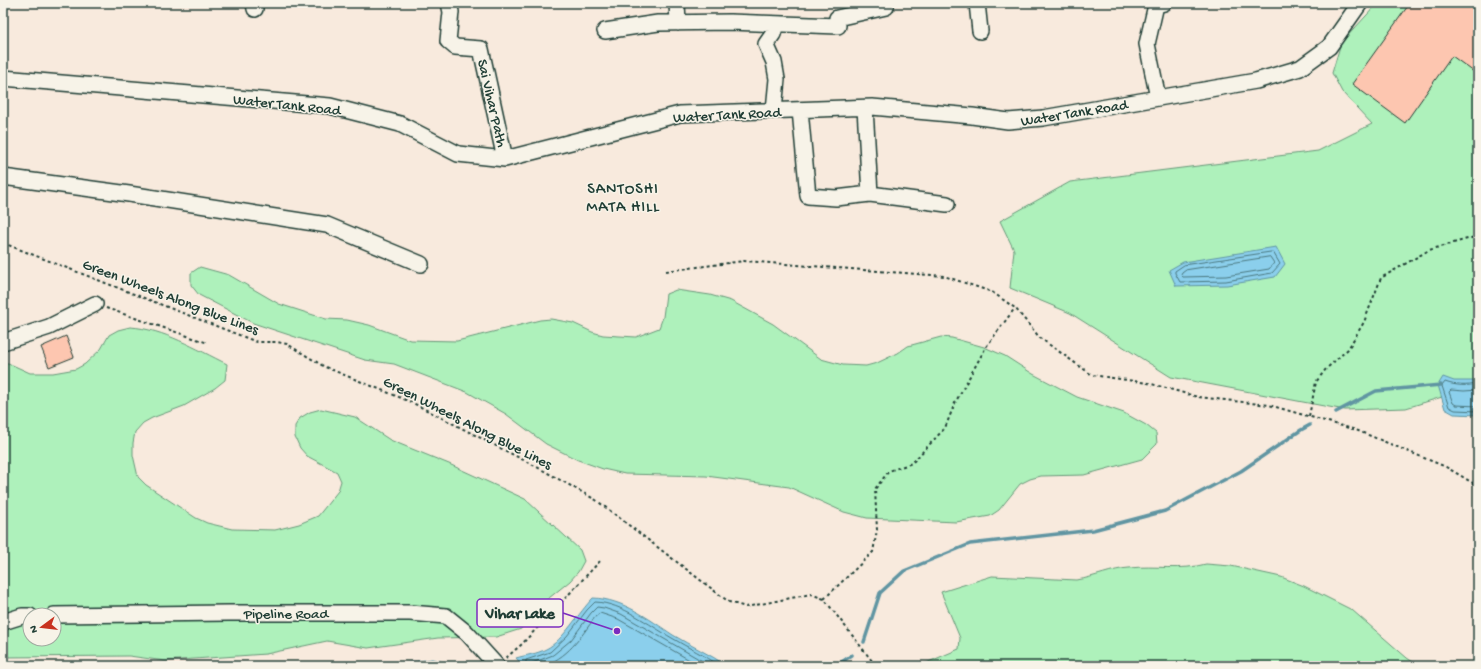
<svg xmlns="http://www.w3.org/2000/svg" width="1481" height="669" font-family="'Gochi Hand',sans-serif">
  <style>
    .green { fill: #aef1bb; stroke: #669778; fill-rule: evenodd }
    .water { fill: #8bcfec; stroke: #6095a2 }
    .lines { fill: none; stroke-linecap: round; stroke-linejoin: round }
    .shore { stroke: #4a777e; stroke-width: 1 }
    .stream { stroke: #6095a2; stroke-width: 3.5 }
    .building { fill: #fdc6b0; stroke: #1f3d34 }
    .minor-casing { stroke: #1f3d34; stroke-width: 18 }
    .path { stroke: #1f3d34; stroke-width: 2; stroke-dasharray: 3 3; stroke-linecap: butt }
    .minor { stroke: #f7f3e8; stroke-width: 15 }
    .labels { text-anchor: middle; stroke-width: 3; stroke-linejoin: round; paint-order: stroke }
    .street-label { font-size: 15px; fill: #1f3d34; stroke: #f7f3e8 }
    .neighbourhood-label { font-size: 16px; letter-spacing: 1px; fill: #1f3d34; stroke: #f7f3e8 }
    .leader { fill: none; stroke: #7b2cbf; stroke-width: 1.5 }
    .callout-dot { fill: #7b2cbf; stroke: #f7f3e8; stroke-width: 1.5 }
    .callout { fill: #f7f3e8; stroke: #7b2cbf; stroke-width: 1.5 }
    .callout-label { font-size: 16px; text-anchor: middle; font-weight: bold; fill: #1f3d34 }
  </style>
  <rect width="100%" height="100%" fill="#f8eadd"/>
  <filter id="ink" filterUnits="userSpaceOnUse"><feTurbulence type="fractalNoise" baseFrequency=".025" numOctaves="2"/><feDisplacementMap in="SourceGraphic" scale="8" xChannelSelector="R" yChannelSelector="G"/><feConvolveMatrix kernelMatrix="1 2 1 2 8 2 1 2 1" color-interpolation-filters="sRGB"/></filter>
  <g filter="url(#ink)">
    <path class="green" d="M1378,3h100v383l-72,22 -61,2 -174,-33 -101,-64 -60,-25 4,-38 -14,-29 70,-39 248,-31 54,-27 -30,-32 -10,-19 9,-30z
      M200,267l29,8 50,29 47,15 21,1 22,5 41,15 47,1 83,-21 11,-1 22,4 19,9 11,3 33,2 23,-9 4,-11 3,-23 10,-4 34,5 21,6 42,23 48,35 22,6 23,1 11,-3 21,-10 10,-7 33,-9 11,1 32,9 21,9 28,18 44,23 47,16 22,12 10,8 1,11 -15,15 -58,16 -43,1 -11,3 -10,5 -21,26 -9,6 -34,6 -89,-4 -23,-6 -55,-25 -83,-11 -81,-2 -22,-5 -25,-9 -32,-16 -40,-30 -39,-22 -73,-28 -29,-4 -112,-37 -54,-28 -8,-10v-12z
      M130,327c34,2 66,22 97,37l-2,16 -10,8 -31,18 -32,12 -9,5 -8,9 -2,11v12l5,22 8,8 50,33 11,5 25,6 43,1 24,-6 19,-8 20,-25 3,-10 -4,-9 -30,-16 -7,-8 -5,-11v-11l5,-8 10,-6 11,-3 34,8 35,23 59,24 76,35 55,51 4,11 -6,11 -8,9 -37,30 -12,18 -25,8 -58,1 -70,10 -41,-7 -61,13 -101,7 -36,-5 -126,1v-294h5l22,10h23l23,-4 9,-5 16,-15 8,-14 9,-5zM30,615h24v24h-24z
      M1206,564l25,2 50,11 23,9 48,24 55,48 12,8h-504l11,-3 33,-14 1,-11 -19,-46 51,-16 85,4c18,-3 35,-11 52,-12 26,-3 52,3 77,-4z"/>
    <path class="water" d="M1276,247l9,17 -10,13 -48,8 -51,1 -7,-16 14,-8z
      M1443,377l11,4h24v34l-24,-1 -9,-5 -7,-24z
      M593,598c30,1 56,21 80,37 18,11 37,19 54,31h-204l-7,-8c10,-3 21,-4 30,-9 17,-8 33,-37 47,-51z
      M432,659l12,3 8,4h-63z"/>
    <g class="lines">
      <path class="shore" d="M1273,252l7,12 -8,9 -46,8 -46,1 -5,-9v-2l9,-6z
        M1270,257l4,6 -5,6 -43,7 -43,1 -2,-2 1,-2 4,-3z
        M1478,384c-12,2 -22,2 -33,-2l-3,4 7,21 6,3 23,1
        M1478,390l-14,1 -13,-1 -2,2 4,11 3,2 22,1
        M526,666v-6l24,-8 17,-16 20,-26 8,-8c27,1 54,23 77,36 16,10 33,17 48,28
        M531,666l1,-3 21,-8 18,-15 20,-27 6,-6 7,1 17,6 90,52
        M542,666c25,-7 39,-29 53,-49l5,-4 18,6 82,47"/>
      <path class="stream" d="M1336,412l40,-21 65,-6
        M864,642l16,-49 24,-22 66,-27 123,-14 72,-19 76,-40 60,-41 9,-5
        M836,666l16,-11"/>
    </g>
    <path class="building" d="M1410,3h68v63l-4,6 -22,-16 -47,67 -53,-39z
      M66,336l8,21 -25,10 -8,-20z"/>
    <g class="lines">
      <defs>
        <path id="minor" d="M254,3l1,6
          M449,3l2,9 -3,29 7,6 26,2 24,110
          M677,3l1,20
          M977,3l3,28
          M605,31l53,-8 72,-1 108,4 -1,-8 49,-11
          M3,78l327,28 70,18 58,30 47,5 175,-45 192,-7 100,9 36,5 35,-3 213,-37 44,-13 29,-21 31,-44
          M1158,98l-11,-54 9,-39 8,-2
          M865,108l5,86
          M774,110l3,-31 -3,-17 -8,-18 7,-10 3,-10
          M800,110l8,86 28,2 34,-4 77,10
          M3,177l126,17 198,31 94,39
          M3,342l46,-15 46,-23
          M54,615l175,-2h181l36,3 21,17 30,33
          M3,622l19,-6h8"/>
      </defs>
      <use href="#minor" class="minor-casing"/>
      <path class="path" d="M3,243l254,99h20l10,2 38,23 86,35 126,65 59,33 133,102 17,5 65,-13 13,5 52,67
        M666,271l78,-10 200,15 48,16 23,16 25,30 52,37 56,8 50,14 71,8 87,25 90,37 32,19
        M106,308l102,35
        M1309,416l7,-34 10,-13 22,-20 16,-27 17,-44 48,-28 49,-14
        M824,599l49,-47 4,-22 -2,-41 14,-18 23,-8 33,-35 10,-25 31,-56 29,-39
        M506,658l16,-14 80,-85"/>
      <use href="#minor" class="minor"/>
    </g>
  </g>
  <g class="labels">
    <g class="street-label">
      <text transform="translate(493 103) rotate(77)" y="5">Sai Vihar Path</text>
      <text transform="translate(287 104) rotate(6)" y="5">Water Tank Road</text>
      <text transform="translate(1074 112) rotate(-9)" y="5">Water Tank Road</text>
      <text transform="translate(727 114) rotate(-3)" y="5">Water Tank Road</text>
      <text transform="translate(171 296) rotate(21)" y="5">Green Wheels Along Blue Lines</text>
      <text transform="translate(468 422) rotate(27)" y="5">Green Wheels Along Blue Lines</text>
      <text x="286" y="618">Pipeline Road</text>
    </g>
    <g class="neighbourhood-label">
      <text x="623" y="193">SANTOSHI<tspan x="623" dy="18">MATA HILL</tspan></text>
    </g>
  </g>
  <path class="leader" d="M617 631L563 613"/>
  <circle class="callout-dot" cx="617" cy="631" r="4"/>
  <rect class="callout" x="477" y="599" width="86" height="28" rx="4"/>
  <g class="callout-label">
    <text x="520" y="618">Vihar Lake</text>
  </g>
  <rect width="1481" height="669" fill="none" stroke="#f7f3e8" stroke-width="16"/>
  <rect x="8" y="8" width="1465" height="653" fill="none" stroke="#1f3d34" stroke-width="1.5" filter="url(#ink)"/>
  <g transform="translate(42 627) rotate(255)"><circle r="19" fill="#f7f3e8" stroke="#a1aaa0"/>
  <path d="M0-3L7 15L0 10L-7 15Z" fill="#c8321e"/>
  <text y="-6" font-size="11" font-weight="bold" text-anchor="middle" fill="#1f3d34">N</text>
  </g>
</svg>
